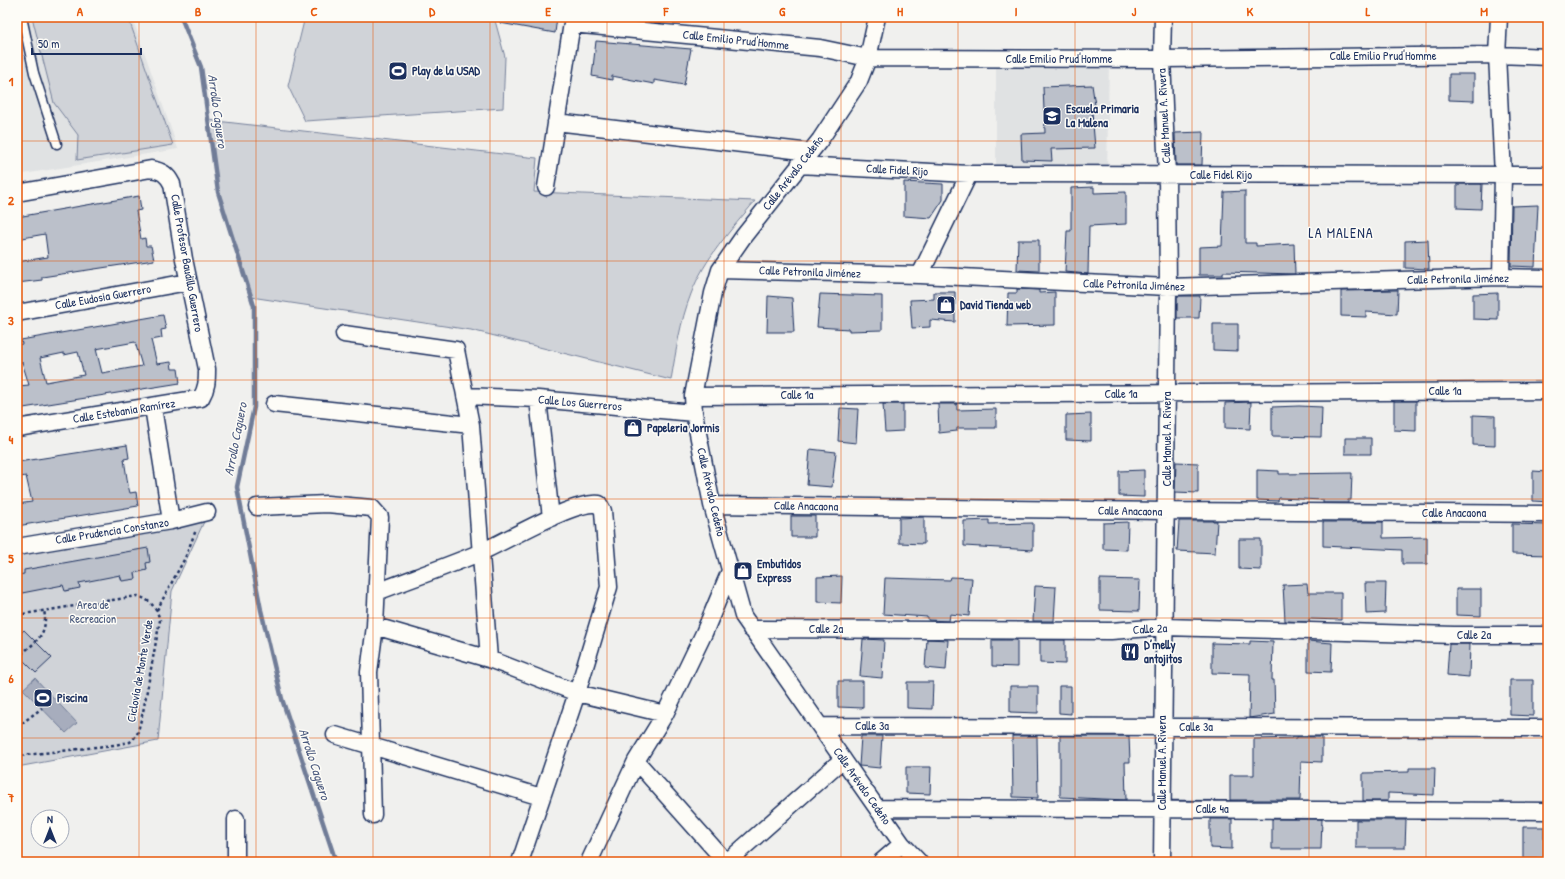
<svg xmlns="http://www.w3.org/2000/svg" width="1565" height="879" font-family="'Patrick Hand',sans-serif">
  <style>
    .built { fill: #e0e2e3 }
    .green { fill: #d0d3d8; stroke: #76819b }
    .water { fill: #a7adbd; stroke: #6f7b97 }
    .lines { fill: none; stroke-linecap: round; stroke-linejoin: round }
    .stream { stroke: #6f7b97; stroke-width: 4.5 }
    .building { fill: #bbc0ca; stroke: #1b2f5e; fill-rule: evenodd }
    .service-casing { stroke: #1b2f5e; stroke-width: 11 }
    .minor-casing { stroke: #1b2f5e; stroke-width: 19 }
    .path { stroke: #1b2f5e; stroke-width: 2.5; stroke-dasharray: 3 3; stroke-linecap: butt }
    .service { stroke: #fdfcf7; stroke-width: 8 }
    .minor { stroke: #fdfcf7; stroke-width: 16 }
    .grid { fill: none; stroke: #e8590c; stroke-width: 1; stroke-opacity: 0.55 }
    .labels { text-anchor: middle; stroke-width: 3; stroke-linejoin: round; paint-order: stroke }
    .street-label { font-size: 12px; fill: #1b2f5e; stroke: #fdfcf7 }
    .poi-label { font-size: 12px; font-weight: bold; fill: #1b2f5e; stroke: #fdfcf7; text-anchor: start }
    .park-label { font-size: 12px; fill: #48587c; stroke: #fdfcf7 }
    .water-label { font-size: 13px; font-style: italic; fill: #4c5b7f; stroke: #fdfcf7 }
    .quarter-label { font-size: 14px; letter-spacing: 1px; fill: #1b2f5e; stroke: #fdfcf7 }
    .neatline { fill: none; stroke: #e8590c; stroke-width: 1.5 }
    .grid-label { font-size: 13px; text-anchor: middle; font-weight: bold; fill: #e8590c }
  </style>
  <rect width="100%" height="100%" fill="#f0f0ee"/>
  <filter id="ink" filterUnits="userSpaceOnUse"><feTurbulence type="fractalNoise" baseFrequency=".025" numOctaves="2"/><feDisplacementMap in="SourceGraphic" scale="8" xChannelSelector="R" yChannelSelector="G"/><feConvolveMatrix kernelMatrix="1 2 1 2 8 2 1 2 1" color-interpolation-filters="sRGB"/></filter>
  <g filter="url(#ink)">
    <path class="built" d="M17,17h115l46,132 -161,26z
      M996,59h113l-2,116 -111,-1z"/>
    <path class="green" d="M32,17h96l45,128 -96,15 1,-25 -24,-32z
      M305,17h189l11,40 -2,51 -198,13 -17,-35z
      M208,120l329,38 -3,34 221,9c-24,29 -51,58 -64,93 -11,28 -15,57 -20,86l-200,-50 -220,-33 -33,-105z
      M208,513l-36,78 -14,150 -141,26v-220z"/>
    <path class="water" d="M35,678l42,45 -11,10 -43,-44z"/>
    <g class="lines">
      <path class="stream" d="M181,17l20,50 17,125 36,114v101l-17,80 24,123 21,89 54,163"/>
    </g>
    <path class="building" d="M501,17h56l-2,16 -55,-10z
      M596,41l95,8 -7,36 -30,-5v4l-42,-8v4l-20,-4z
      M1449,74h25v27l-25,-1z
      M1092,85l4,27h-4l3,36 -44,1 1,12 -30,-1 -1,-26 24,-1 -2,-46z
      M1203,132l-1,33h-26l-1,-32z
      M904,182l39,2v16l-12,18 -27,-2z
      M1457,184h25l-1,25 -24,-1z
      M1094,187v6l32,-1v32l-37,2 -1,48 -23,-2 2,-41h4v-43z
      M1245,191v52h11v3l38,-2 1,30 -72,-2v3h-24v-28l23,-1 2,-54z
      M139,196l2,14 -5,1 5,28 4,-1 1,8h5l3,14 -112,17v3l-25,3v-21l31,-5 -3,-23 -28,5v-22z
      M1538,205l-3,62 -24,-1 1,-60z
      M1018,240h21v31l-22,-1z
      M1428,240l1,29 -24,-1v-27z
      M1017,289l22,1v3l16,-1v33l-48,1 1,-33h9z
      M1398,290l-1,24 -31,-2v5l-25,-1v-25z
      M934,292h21v30l-25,-2v7l-18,1 -2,-28 24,-1z
      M1498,293v27l-25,-1v-25z
      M820,294l62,2v34l-33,1v-2l-32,-2z
      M768,296l24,2 2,34h-27z
      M1177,296h23l-1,22h-22z
      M163,315l3,14 -5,1 1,8 -11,2 6,24 14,-2 1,7h6l2,14 -163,26v-15h3l-1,-8 10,-1 -7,-23 -5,1v-18l5,-1 -1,-4zM135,342l7,24 -40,7 -6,-24zM78,352l6,23 -38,7 -6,-24 24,-5v2z
      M1213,324h25v27l-25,-1z
      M1394,401h22v30l-22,-1z
      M1251,402l-1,27 -25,-1v-25z
      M883,404h20v27l-18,1z
      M938,404h19v6l39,-1v19h-39v3l-18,2z
      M1299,406l23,1 -1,30 -49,-1v-29z
      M840,408l18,1 -2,34 -18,-2z
      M1091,414v27l-25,-1v-25z
      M1473,415l22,1v30l-22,-1z
      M1345,438h26v16h-26z
      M127,445l2,13 -5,1 4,26 2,8 6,-1 2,14 -121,20v-22l15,-2 -6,-26 -6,1 -2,-15z
      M810,449l26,3 -4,35 -25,-2z
      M1176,462l22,1v30l-23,-1z
      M1144,470v27l-25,-1v-25z
      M1257,470l22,1v3l73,-1 -1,27h-3v3h-25v-3l-44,-2 -1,3 -21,-1z
      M1533,471l15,1v30l-15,-1z
      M791,516h24v21h-24z
      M924,517v27l-25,-1v-25z
      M989,520v4l44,-1v27l-69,-4v-25z
      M1179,521h38l-2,32 -38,-2z
      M1128,522l-1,28 -24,-1v-26z
      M1323,522h60v16l44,-1v27h-25v-14l-79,-4z
      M1512,524l36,1v30l-36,-1z
      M1239,539h22v31l-22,-1z
      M148,548l2,14 -4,1 1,7 -12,3 1,6 -14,2 -2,-6 -41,8 1,5 -15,3 -2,-6 -46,9v-19l7,-1v-4z
      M842,576l-1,27 -24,-1v-25z
      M951,577l21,1 -3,38 -19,-2 -1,7 -21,-1v-3l-45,-3 2,-36 65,2z
      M1100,579l40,1 -1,31 -39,-1z
      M1365,583h21l-1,30 -19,1z
      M1307,584l1,9h33v27l-32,-1v3l-24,-1 -2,-36z
      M1035,586l21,1 -2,34h-21z
      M1456,589h25v27l-25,-1z
      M24,630l28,28 -16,15 -19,-19v-18z
      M863,639l21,1 -2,38 -22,-2z
      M927,639l21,1 -2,30 -21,-2z
      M992,640h25v27l-25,-1z
      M1040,640h25v24l-25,-1z
      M1250,641l23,1 -1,38h2l1,34 -26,4 1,-44 -38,-1v-30l38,1z
      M1308,641l24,2 -1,29 -23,-1z
      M1449,644h21l-1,33 -22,-2z
      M1510,680h23v36l-23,-1z
      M838,681h25v27l-25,-1z
      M907,682h26l-1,27 -25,-1z
      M1010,686h28v27l-28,-1z
      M1059,686h12v28l-12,-1z
      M861,736h21l-2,32 -21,-2z
      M1012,736h25l1,62 -25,-1z
      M1060,736h69l1,26h-5l1,38 -66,-3z
      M1297,737h25v25l-21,-1 -1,39h-70v-25h24v-36l43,-1z
      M906,767h25l-1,27 -24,-1z
      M1409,768h26l-1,27 -46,-2v8h-25v-28l46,-1z
      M1210,819h22v30l-22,-1z
      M1272,819h50l-1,30h-49z
      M1356,820h50l-1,28h-49z
      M1523,827h21v32h-21z"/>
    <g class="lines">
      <defs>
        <path id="service" d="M22,17l12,56 23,71"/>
        <path id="minor" d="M877,17l-9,41 -9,23 -39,59 -77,97 -23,33 -7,23 -20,103 1,17 18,92 31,111 159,228 17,18
          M1499,17l-2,38 6,120 -2,102
          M572,24l248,24 48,10 294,1 335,-4 51,2
          M556,122l254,30
          M799,165l170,9 579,1
          M546,187l27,-170
          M17,193l134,-24c11,2 16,5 21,15l12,75 23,110c0,12 0,19 -6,29l-184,30
          M720,270l200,5 248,12 333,-10 47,1
          M920,275l49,-101
          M17,313l171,-31
          M344,334l112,16 15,75 18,234
          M465,396l73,3 156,14
          M693,396l855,-5
          M538,399l13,119
          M274,404l197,21
          M153,407l18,114
          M712,505l455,6 381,3
          M257,507l70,-3 45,4 8,9 -5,109 -6,46 4,143
          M17,547l154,-26 36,-9
          M377,592c34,-13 68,-25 102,-39 28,-12 93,-52 120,-49l4,7 6,76 -32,106 -57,169
          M375,626l114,33 88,34 88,21
          M751,629l360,2 53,-4 290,8h94
          M820,726l728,2
          M335,735l206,62
          M636,761l90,101
          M877,808l671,3
          M236,819v43
          M589,862l47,-101 29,-47 39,-81 26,-62
          M727,862l116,-103
          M881,862l21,-18
          M1162,862l6,-575 -1,-112 -5,-116 1,-42"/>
      </defs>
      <use href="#service" class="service-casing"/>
      <use href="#minor" class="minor-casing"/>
      <path class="path" d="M157,610l28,-52 11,-28
        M17,615l121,-19c12,4 18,11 22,24l-17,92 -6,23 -7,7 -16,3 -97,11
        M17,658c17,-16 32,-21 27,-48
        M17,727l25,-19"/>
      <use href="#service" class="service"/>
      <use href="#minor" class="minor"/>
    </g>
  </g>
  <path class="grid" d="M139,17v845M256,17v845M373,17v845M490,17v845M607,17v845M724,17v845M841,17v845M958,17v845M1075,17v845M1192,17v845M1309,17v845M1426,17v845M17,141h1531M17,261h1531M17,380h1531M17,499h1531M17,618h1531M17,738h1531"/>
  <defs>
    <symbol id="stadium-square" viewBox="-11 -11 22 22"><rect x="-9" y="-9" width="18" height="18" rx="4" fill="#1b2f5e" stroke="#fdfcf7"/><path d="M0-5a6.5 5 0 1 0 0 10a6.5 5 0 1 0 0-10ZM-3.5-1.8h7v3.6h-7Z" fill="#fff"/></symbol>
    <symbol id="school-square" viewBox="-11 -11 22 22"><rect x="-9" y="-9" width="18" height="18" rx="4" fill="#1b2f5e" stroke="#fdfcf7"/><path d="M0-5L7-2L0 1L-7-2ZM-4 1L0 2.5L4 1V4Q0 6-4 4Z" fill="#fff"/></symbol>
    <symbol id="shop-square" viewBox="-11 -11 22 22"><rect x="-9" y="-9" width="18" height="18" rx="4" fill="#1b2f5e" stroke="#fdfcf7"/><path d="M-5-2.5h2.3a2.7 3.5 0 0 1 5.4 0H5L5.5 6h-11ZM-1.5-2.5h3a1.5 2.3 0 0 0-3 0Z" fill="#fff"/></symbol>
    <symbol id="restaurant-square" viewBox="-11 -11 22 22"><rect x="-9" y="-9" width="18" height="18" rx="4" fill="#1b2f5e" stroke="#fdfcf7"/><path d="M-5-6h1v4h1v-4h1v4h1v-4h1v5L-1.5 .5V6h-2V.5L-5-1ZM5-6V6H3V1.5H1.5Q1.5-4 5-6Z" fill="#fff"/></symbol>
  </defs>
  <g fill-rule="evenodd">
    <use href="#stadium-square" x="387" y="60" width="22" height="22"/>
    <use href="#school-square" x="1041" y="105" width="22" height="22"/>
    <use href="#shop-square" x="935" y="294" width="22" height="22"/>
    <use href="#shop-square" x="622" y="417" width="22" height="22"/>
    <use href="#shop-square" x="732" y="560" width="22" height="22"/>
    <use href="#restaurant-square" x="1119" y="641" width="22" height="22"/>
    <use href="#stadium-square" x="32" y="687" width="22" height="22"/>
  </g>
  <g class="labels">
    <g class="street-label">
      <text transform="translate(736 40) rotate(6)" y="4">Calle Emilio Prud'Homme</text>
      <text x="1383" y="60">Calle Emilio Prud'Homme</text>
      <text x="1059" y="63">Calle Emilio Prud'Homme</text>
      <text transform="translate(1164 116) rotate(-93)" y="4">Calle Manuel A. Rivera</text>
      <text transform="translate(897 170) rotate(3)" y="4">Calle Fidel Rijo</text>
      <text transform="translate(793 173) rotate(-52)" y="4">Calle Arévalo Cedeño</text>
      <text x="1221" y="179">Calle Fidel Rijo</text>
      <text transform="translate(187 263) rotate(80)" y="4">Calle Profesor Baudillo Guerrero</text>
      <text transform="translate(810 272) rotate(2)" y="4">Calle Petronila Jiménez</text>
      <text transform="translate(1458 279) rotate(-1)" y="4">Calle Petronila Jiménez</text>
      <text transform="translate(1134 285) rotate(2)" y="4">Calle Petronila Jiménez</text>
      <text transform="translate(103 297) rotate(-10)" y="4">Calle Eudosia Guerrero</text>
      <text x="1445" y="395">Calle 1a</text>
      <text x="1121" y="398">Calle 1a</text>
      <text x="797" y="399">Calle 1a</text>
      <text transform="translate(580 403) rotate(5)" y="4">Calle Los Guerreros</text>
      <text transform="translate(124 411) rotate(-9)" y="4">Calle Estebania Ramírez</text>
      <text transform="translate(1167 439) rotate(-90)" y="4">Calle Manuel A. Rivera</text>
      <text transform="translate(711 492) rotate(77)" y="4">Calle Arévalo Cedeño</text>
      <text transform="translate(806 506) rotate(1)" y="4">Calle Anacaona</text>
      <text transform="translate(1130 511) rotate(1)" y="4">Calle Anacaona</text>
      <text x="1454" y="517">Calle Anacaona</text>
      <text transform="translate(112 531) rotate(-9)" y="4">Calle Prudencia Constanzo</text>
      <text x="826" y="633">Calle 2a</text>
      <text transform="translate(1150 629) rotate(-3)" y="4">Calle 2a</text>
      <text x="1474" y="639">Calle 2a</text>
      <text transform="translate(140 671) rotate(-80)" y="4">Ciclovía de Monte Verde</text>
      <text x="872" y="730">Calle 3a</text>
      <text x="1196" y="731">Calle 3a</text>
      <text transform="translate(1162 763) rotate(-90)" y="4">Calle Manuel A. Rivera</text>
      <text transform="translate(862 786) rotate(55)" y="4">Calle Arévalo Cedeño</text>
      <text x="1212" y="813">Calle 4a</text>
    </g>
    <g class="poi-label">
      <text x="412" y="75">Play de la USAD</text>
      <text x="1066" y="113">Escuela Primaria<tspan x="1066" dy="14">La Malena</tspan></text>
      <text x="960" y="309">David Tienda web</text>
      <text x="647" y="432">Papeleria Jormis</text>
      <text x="757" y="568">Embutidos<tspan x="757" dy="14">Express</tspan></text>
      <text x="1144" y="649">D’melly<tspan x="1144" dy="14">antojitos</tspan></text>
      <text x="57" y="702">Piscina</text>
    </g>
    <g class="park-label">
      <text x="93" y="609">Area de<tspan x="93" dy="14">Recreacion</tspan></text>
    </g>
    <g class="water-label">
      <text transform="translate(218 111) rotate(82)" y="5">Arrollo Caguero</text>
      <text transform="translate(235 439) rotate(-79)" y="5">Arrollo Caguero</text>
      <text transform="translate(315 764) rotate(72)" y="5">Arrollo Caguero</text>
    </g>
    <g class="quarter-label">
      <text x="1341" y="238">LA MALENA</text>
    </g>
  </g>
  <rect width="1565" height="879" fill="none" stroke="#fdfcf7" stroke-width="44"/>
  <g transform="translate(50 829)"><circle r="19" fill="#fdfcf7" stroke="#a3aaba"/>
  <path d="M0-3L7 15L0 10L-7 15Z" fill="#1b2f5e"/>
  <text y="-6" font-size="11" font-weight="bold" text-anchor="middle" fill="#1b2f5e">N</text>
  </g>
  <path d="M32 48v6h109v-6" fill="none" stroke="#1b2f5e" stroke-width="2"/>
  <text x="38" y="48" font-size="12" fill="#1b2f5e" stroke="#fdfcf7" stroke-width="3" paint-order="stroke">50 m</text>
  <rect x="22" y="22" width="1521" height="835" class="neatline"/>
  <g class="grid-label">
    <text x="80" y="16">A</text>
    <text x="198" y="16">B</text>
    <text x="314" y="16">C</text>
    <text x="432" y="16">D</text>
    <text x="548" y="16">E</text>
    <text x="666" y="16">F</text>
    <text x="782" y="16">G</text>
    <text x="900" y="16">H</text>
    <text x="1016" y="16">I</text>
    <text x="1134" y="16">J</text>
    <text x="1250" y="16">K</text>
    <text x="1368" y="16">L</text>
    <text x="1484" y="16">M</text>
    <text x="11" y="86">1</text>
    <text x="11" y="205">2</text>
    <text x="11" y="325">3</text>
    <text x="11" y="444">4</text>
    <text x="11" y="563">5</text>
    <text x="11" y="683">6</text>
    <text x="11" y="802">7</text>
  </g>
</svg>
